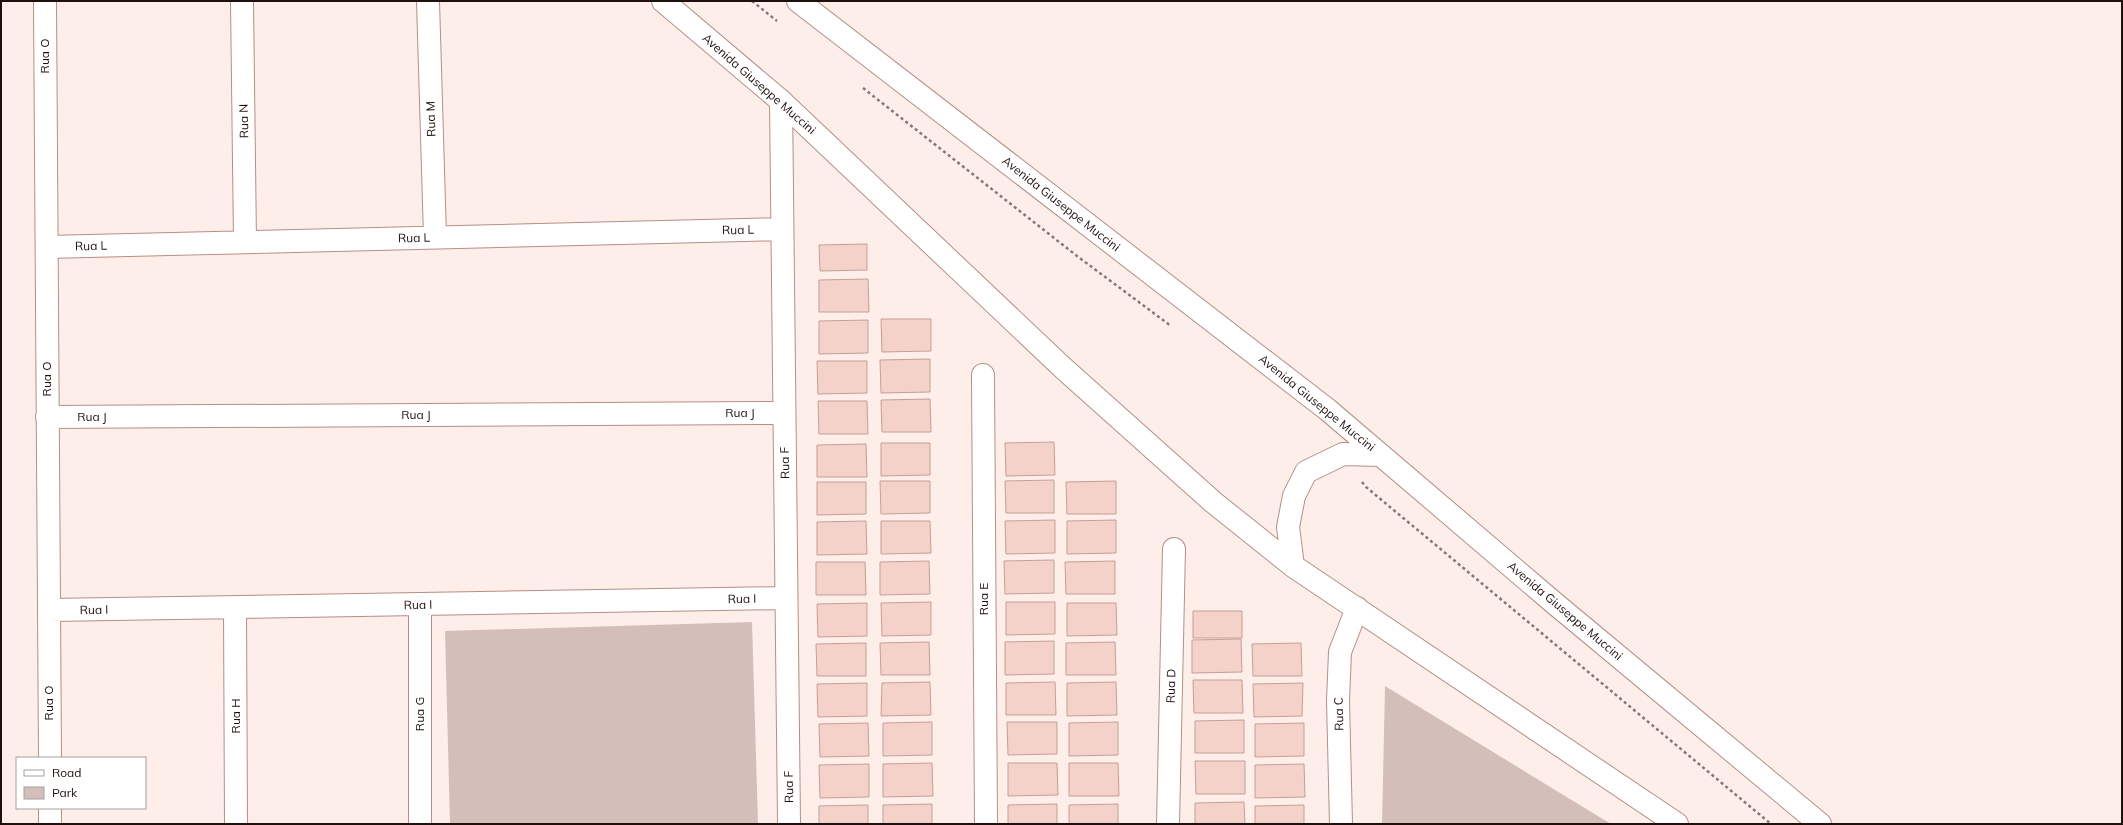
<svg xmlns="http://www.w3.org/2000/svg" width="2123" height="825" font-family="Mulish,sans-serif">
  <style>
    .green { fill: #d4beb9 }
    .building { fill: #f5d2c9; stroke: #c49f95 }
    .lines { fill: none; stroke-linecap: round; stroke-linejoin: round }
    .minor-casing { stroke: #b48f86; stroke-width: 24 }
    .major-casing { stroke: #b48f86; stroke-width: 24 }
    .path { stroke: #867774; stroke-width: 2.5; stroke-dasharray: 3 3; stroke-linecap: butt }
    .minor { stroke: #fff; stroke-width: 22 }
    .major { stroke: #fff; stroke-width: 22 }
    .labels { text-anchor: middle; stroke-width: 4; stroke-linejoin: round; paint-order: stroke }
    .street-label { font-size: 12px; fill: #1d100d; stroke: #fff }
  </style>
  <rect width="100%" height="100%" fill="#feeeea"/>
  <path class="green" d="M752,622l6,202h-308l-5,-193z
    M1385,686l226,138h-229z"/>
  <path class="building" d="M867,244v26l-47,1 -1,-26z
    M868,279l1,33h-50v-32z
    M881,319h50v32l-49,1z
    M868,320v33l-49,1v-33z
    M930,359v33l-49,1 -1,-33z
    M817,361h50v32l-49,1z
    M930,399l1,33h-49l-1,-32z
    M818,401h49l1,33h-49z
    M1054,442l1,33 -49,1 -1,-33z
    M881,443h49v32l-49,1z
    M866,444l1,33h-50v-32z
    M1054,480v33h-48l-1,-32z
    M880,481h50v32l-49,1z
    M1116,481v33h-49l-1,-32z
    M817,482h49v32l-49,1z
    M1055,520v33l-49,1 -1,-33z
    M1116,520v33l-49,1v-33z
    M866,521l1,33 -50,1v-33z
    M881,521h49l1,32 -50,1z
    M1054,560v33l-49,1 -1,-33z
    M929,561l1,33 -50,1v-33z
    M1115,561v33h-49l-1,-32z
    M816,562h49l1,33h-50z
    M931,602v33l-49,1 -1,-33z
    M1006,602h49v32l-49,1z
    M867,603v33l-49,1 -1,-33z
    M1067,603h49l1,32 -50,1z
    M1193,611h49v27h-49z
    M1241,639l1,33 -50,1v-33z
    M1054,641v33l-49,1v-33z
    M929,642l1,33h-49l-1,-32z
    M1115,642l1,33h-50v-32z
    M866,643v33h-49l-1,-32z
    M1301,643l1,33h-49l-1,-32z
    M1193,680h49l1,33h-49z
    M930,682l1,33 -50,1 1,-33z
    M1055,682l1,33h-50v-32z
    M1116,682l1,33 -50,1v-33z
    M867,683v33l-49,1 -1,-33z
    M1303,683l-1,33 -48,1 -1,-33z
    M1244,720v33h-49v-32z
    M932,722v33l-49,1v-33z
    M1007,722h50v32l-49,1z
    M1118,722v33l-49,1v-33z
    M868,723l1,33 -49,1 -1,-33z
    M1304,723v33l-49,1v-33z
    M1195,761h50v33h-49z
    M932,763l1,33 -50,1v-33z
    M1008,763h49l1,32 -50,1z
    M1069,763h49l1,33h-50z
    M869,764v33l-49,1 -1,-33z
    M1304,764l1,33 -50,1v-33z
    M1244,802l1,22h-50v-21z
    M932,804v20h-49v-19z
    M1057,804v20h-49v-19z
    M1118,804v20h-49v-19z
    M868,805v19h-49v-18z
    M1304,805v19h-49v-18z"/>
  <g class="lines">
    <defs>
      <path id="minor" d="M45,1l5,757
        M242,1l3,241
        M428,1l7,236
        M781,101l8,723
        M47,247l735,-18
        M983,375l3,449
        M47,417l737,-4
        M420,605v219
        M235,608l1,216
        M49,610l737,-12
        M50,808v16
        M1168,824l6,-275
        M1341,824l-3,-123 2,-49 17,-44"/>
      <path id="major" d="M663,1l118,100 281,266 151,135 80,64 384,258
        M798,1l530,409 225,192 267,222
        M1293,566l-5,-39 6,-31 12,-24 37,-18 38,1"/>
    </defs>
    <use href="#minor" class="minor-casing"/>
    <use href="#major" class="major-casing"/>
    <path class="path" d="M752,1l25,20
      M863,88l214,168 94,70
      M1362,482l4,5 405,337"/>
    <use href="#minor" class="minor"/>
    <use href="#major" class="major"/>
  </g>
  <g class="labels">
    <g class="street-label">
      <text transform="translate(45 56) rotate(-90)" y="4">Rua O</text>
      <text transform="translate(759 84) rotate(41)" y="4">Avenida Giuseppe Muccini</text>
      <text transform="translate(431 119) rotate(-92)" y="4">Rua M</text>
      <text transform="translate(244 121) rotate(-91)" y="4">Rua N</text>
      <text transform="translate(1061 204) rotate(38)" y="4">Avenida Giuseppe Muccini</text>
      <text transform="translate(738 230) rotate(-1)" y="4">Rua L</text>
      <text transform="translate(414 238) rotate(-1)" y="4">Rua L</text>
      <text transform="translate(91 246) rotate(-1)" y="4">Rua L</text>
      <text transform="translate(47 379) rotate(-90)" y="4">Rua O</text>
      <text transform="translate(1317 403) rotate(39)" y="4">Avenida Giuseppe Muccini</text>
      <text x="740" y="417">Rua J</text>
      <text x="416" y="419">Rua J</text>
      <text x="92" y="421">Rua J</text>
      <text transform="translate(785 463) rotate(-91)" y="4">Rua F</text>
      <text transform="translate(742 599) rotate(-1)" y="4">Rua I</text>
      <text transform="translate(984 599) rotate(-90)" y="4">Rua E</text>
      <text transform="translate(418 605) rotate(-1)" y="4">Rua I</text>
      <text transform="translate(94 610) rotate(-1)" y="4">Rua I</text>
      <text transform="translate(1565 611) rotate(40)" y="4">Avenida Giuseppe Muccini</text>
      <text transform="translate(1171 686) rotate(-89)" y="4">Rua D</text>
      <text transform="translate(49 703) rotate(-90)" y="4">Rua O</text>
      <text transform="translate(420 714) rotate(-90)" y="4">Rua G</text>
      <text transform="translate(1339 714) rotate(-91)" y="4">Rua C</text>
      <text transform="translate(236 716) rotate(-90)" y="4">Rua H</text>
      <text transform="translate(789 787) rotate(-91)" y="4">Rua F</text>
    </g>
  </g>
  <rect width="2123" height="825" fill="none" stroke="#1d100d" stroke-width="4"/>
  <rect x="16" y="757" width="130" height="52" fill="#ffffff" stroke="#a59f9e"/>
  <rect x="24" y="770" width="20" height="6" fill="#ffffff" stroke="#a59f9e"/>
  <text x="52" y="777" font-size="12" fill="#1d100d">Road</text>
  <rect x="24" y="787" width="20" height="12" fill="#d4beb9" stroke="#a59f9e"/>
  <text x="52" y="797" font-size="12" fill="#1d100d">Park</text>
</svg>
